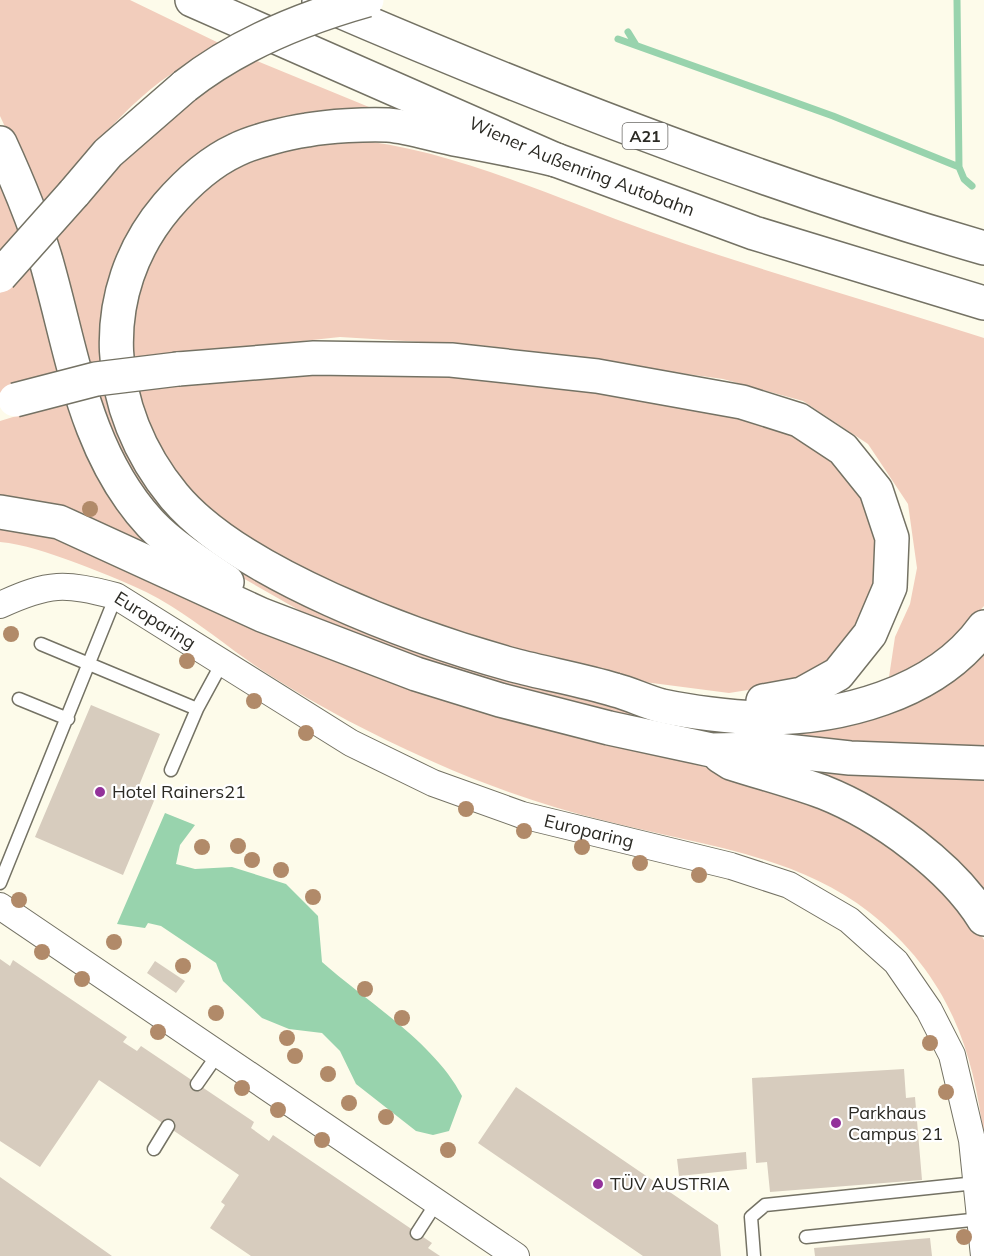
<svg xmlns="http://www.w3.org/2000/svg" width="984" height="1256" font-family="Mulish,sans-serif">
  <style>
    .green { fill: #f2cdbc }
    .water { fill: #98d3ad }
    .lines { fill: none; stroke-linecap: round; stroke-linejoin: round }
    .stream { stroke: #98d3ad; stroke-width: 7 }
    .building { fill: #d7ccbe }
    .lane-casing { stroke: #747264; stroke-width: 15 }
    .street-casing { stroke: #747264; stroke-width: 28 }
    .highway-casing { stroke: #747264; stroke-width: 36 }
    .lane { stroke: #fff; stroke-width: 12 }
    .street { stroke: #fff; stroke-width: 26 }
    .highway { stroke: #fff; stroke-width: 33 }
    .highway-bridge-casing { stroke: #747264; stroke-width: 36; stroke-linecap: butt }
    .highway-bridge { stroke: #fff; stroke-width: 33 }
    .tree { fill: #b18a69 }
    .poi-dot { fill: #93329a; stroke: #fff; stroke-width: 2 }
    .labels { text-anchor: middle; stroke-width: 4.5; stroke-linejoin: round; paint-order: stroke }
    .shield { fill: #fff; stroke: #6b6a66; stroke-width: 1.5 }
    .shield-label { font-size: 16px; font-weight: bold; fill: #2b2a24 }
    .street-label { font-size: 18px; fill: #2b2a24; stroke: #fff }
    .poi-label { font-size: 18px; fill: #2b2a24; stroke: #fff; text-anchor: start }
  </style>
  <rect width="100%" height="100%" fill="#fdfbea"/>
  <path class="green" d="M0,0h130l95,46c-16,8 -31,15 -46,23 -49,29 -105,97 -137,144l-9,-26 -33,-71z
    M257,61l129,53 -77,3 -170,107 -31,175 131,166 527,160 218,-78v103l-261,-16 -100,-18 -107,-24 -102,-34 -110,-45 -70,-40 -74,-59 -38,-46 -27,-60 -44,-172 107,-111 61,-43z
    M348,139c106,10 204,58 303,93 110,39 222,70 333,106v268l-46,50 -49,21 6,-40 15,-33 7,-36 -9,-64 -40,-60 -65,-43 -80,-22 -115,-16 -120,-17 -148,-9 -213,23 1,-43 33,-84 58,-58 53,-25z
    M0,168l25,62 -25,27z
    M34,255l33,120 -67,18v-100z
    M312,371l136,2 146,15 144,25 54,18 46,26 27,34 15,46v45l-17,44 -30,38 -34,18 -70,11 -100,-13 -103,-27 -93,-29 -140,-56 -62,-37 -47,-40 -32,-44 -20,-56z
    M72,399l96,158 -168,-54v-82z
    M0,524l55,12 572,210 119,32 110,43 70,48 51,59 7,12v199c-11,-94 -38,-166 -115,-227 -74,-58 -175,-68 -263,-91 -61,-15 -122,-36 -179,-62 -54,-24 -107,-52 -156,-83 -35,-22 -66,-49 -100,-70 -32,-20 -66,-32 -100,-45 -22,-8 -48,-17 -71,-19z
    M806,769l178,7v125z"/>
  <path class="water" d="M165,813l30,12 -15,20 -4,19 19,5 37,-2 54,17 32,32 4,46c45,40 112,80 140,134l-13,35 -16,4 -17,-4 -60,-47 -16,-33 -18,-18 -33,-4 -27,-11 -39,-37 -7,-18 -55,-37 -13,-3 -3,5 -28,-4z"/>
  <g class="lines">
    <path class="stream" d="M957,0l2,167 5,12 8,7
      M628,32l8,13
      M618,39l215,77 126,51"/>
  </g>
  <path class="building" d="M91,705l69,29 -22,54 18,8 -33,79 -88,-38z
    M0,959l10,7 3,-6 114,77 -4,5 14,9 4,-5 113,76 -3,6 18,13 4,-6 159,108 -4,5 12,8h-189l-41,-28 15,-23 -4,-3 18,-27 -140,-95 -59,87 -40,-26z
    M155,961l30,20 -9,12 -29,-20z
    M904,1069l2,29 9,-1 7,83 -152,12 -3,-30 -11,1 -4,-85z
    M516,1087l202,138 3,31h-78l-165,-113z
    M746,1152l1,17 -68,7 -2,-17z
    M0,1177l112,79h-112z
    M930,1238l2,18h-117l-1,-8z"/>
  <g class="lines">
    <defs>
      <path id="lane" d="M41,644l156,65 -26,61
        M19,699l49,20
        M197,709l25,-46
        M0,883l116,-287
        M197,1084l21,-30
        M154,1149l14,-23
        M417,1233l20,-31
        M806,1237l175,-18
        M754,1256l-3,-39 14,-12 211,-22"/>
      <g id="street">
        <path id="s1" d="M0,605c50,-23 64,-22 116,-9l235,147 82,40 89,32 209,51 58,19 60,35 47,42 33,48 23,45 20,85 12,116"/>
        <path d="M0,906l516,350"/>
      </g>
      <g id="highway">
        <path id="s2" d="M192,0l364,160 198,73 230,70"/>
        <path d="M319,2c217,94 438,180 665,246"/>
        <path d="M0,143c17,37 33,75 45,114 27,92 38,194 106,267 21,22 51,41 76,58"/>
        <path d="M556,160c-32,-8 -64,-14 -96,-20 -24,-4 -48,-13 -72,-15 -22,-1 -59,1 -81,5 -20,3 -53,11 -71,20 -26,12 -50,34 -69,56 -73,86 -64,204 7,290 65,78 241,142 339,169 34,9 69,15 102,25 16,4 31,12 47,16 28,6 68,11 97,12 79,1 176,-23 225,-91"/>
        <path d="M74,193l34,-40 77,-67"/>
        <path d="M178,369l136,-11 137,2 146,16 145,26 57,18 44,29 33,41 16,48 -2,49 -20,47 -32,40 -36,20 -39,7"/>
        <path d="M0,512l59,10 203,93 154,59 84,26 109,28 102,22 57,-1 82,9 134,5"/>
        <path d="M720,756l11,7c31,10 62,18 92,29 58,23 129,75 161,127"/>
      </g>
    </defs>
    <use href="#lane" class="lane-casing"/>
    <use href="#street" class="street-casing"/>
    <use href="#highway" class="highway-casing"/>
    <use href="#lane" class="lane"/>
    <use href="#street" class="street"/>
    <use href="#highway" class="highway"/>
    <defs>
      <path id="highway-bridge" d="M185,86c52,-41 118,-68 182,-86
        M0,276l74,-83
        M15,400l81,-21 82,-10"/>
    </defs>
    <use href="#highway-bridge" class="highway-bridge-casing"/>
    <use href="#highway-bridge" class="highway-bridge"/>
  </g>
  <g class="tree">
    <circle cx="90" cy="509" r="8"/>
    <circle cx="11" cy="634" r="8"/>
    <circle cx="187" cy="661" r="8"/>
    <circle cx="254" cy="701" r="8"/>
    <circle cx="306" cy="733" r="8"/>
    <circle cx="466" cy="809" r="8"/>
    <circle cx="524" cy="831" r="8"/>
    <circle cx="238" cy="846" r="8"/>
    <circle cx="202" cy="847" r="8"/>
    <circle cx="582" cy="847" r="8"/>
    <circle cx="252" cy="860" r="8"/>
    <circle cx="640" cy="863" r="8"/>
    <circle cx="281" cy="870" r="8"/>
    <circle cx="699" cy="875" r="8"/>
    <circle cx="313" cy="897" r="8"/>
    <circle cx="19" cy="900" r="8"/>
    <circle cx="114" cy="942" r="8"/>
    <circle cx="42" cy="952" r="8"/>
    <circle cx="183" cy="966" r="8"/>
    <circle cx="82" cy="979" r="8"/>
    <circle cx="365" cy="989" r="8"/>
    <circle cx="216" cy="1013" r="8"/>
    <circle cx="402" cy="1018" r="8"/>
    <circle cx="158" cy="1032" r="8"/>
    <circle cx="287" cy="1038" r="8"/>
    <circle cx="930" cy="1043" r="8"/>
    <circle cx="295" cy="1056" r="8"/>
    <circle cx="328" cy="1074" r="8"/>
    <circle cx="242" cy="1088" r="8"/>
    <circle cx="946" cy="1092" r="8"/>
    <circle cx="349" cy="1103" r="8"/>
    <circle cx="278" cy="1110" r="8"/>
    <circle cx="386" cy="1117" r="8"/>
    <circle cx="322" cy="1140" r="8"/>
    <circle cx="448" cy="1150" r="8"/>
    <circle cx="964" cy="1237" r="8"/>
  </g>
  <g class="poi-dot">
    <circle cx="100" cy="792" r="6"/>
    <circle cx="836" cy="1123" r="6"/>
    <circle cx="598" cy="1184" r="6"/>
  </g>
  <g class="labels">
    <rect class="shield" x="622.5" y="123" width="45" height="26" rx="4.5"/>
    <g class="shield-label">
      <text x="645" y="142">A21</text>
    </g>
    <g class="street-label">
      <text dy="6" stroke="none"><textPath href="#s2" startOffset="424">Wiener Außenring Autobahn</textPath></text>
      <text dy="6" stroke="none"><textPath href="#s1" startOffset="166">Europaring</textPath></text>
      <text dy="6" stroke="none"><textPath href="#s1" startOffset="652">Europaring</textPath></text>
    </g>
    <g class="poi-label">
      <text x="112" y="798">Hotel Rainers21</text>
      <text x="848" y="1119">Parkhaus<tspan x="848" dy="21">Campus 21</tspan></text>
      <text x="610" y="1190">TÜV AUSTRIA</text>
    </g>
  </g>
</svg>
